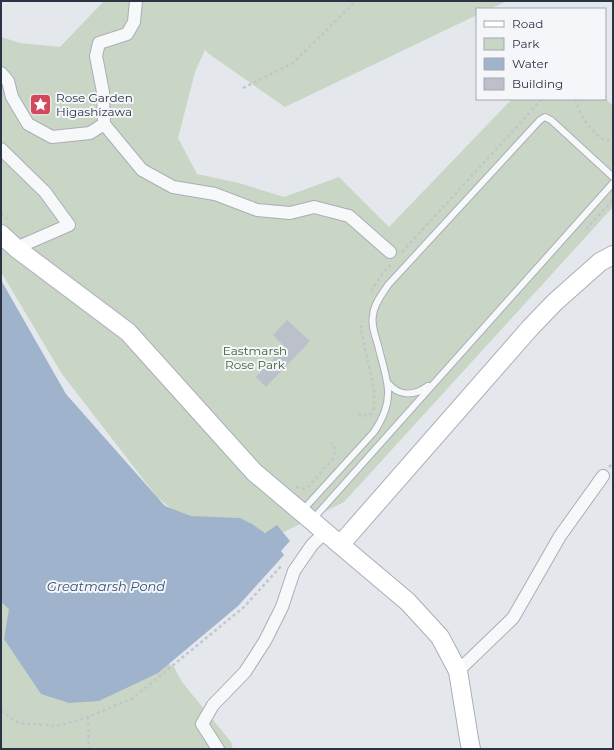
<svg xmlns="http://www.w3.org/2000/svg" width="614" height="750" font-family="Montserrat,sans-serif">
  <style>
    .green { fill: #c9d6c5 }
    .water { fill: #9fb4cc }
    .building { fill: #bbc0ca }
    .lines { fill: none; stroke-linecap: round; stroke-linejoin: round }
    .lane-casing { stroke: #a9aeb7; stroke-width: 8 }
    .street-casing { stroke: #a9aeb7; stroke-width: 14 }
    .secondary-casing { stroke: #a9aeb7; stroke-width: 20 }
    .path { stroke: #c2c5cb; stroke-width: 2.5; stroke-dasharray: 3 3; stroke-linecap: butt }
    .lane { stroke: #f7f8fa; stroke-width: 6 }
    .street { stroke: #f7f8fa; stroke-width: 12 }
    .secondary { stroke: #fff; stroke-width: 18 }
    .labels { text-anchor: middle; stroke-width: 4; stroke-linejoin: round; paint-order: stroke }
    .poi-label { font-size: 12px; fill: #2b3445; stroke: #f4f6f9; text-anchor: start }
    .park-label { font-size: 12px; fill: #3f6138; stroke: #f4f6f9 }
    .water-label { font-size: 13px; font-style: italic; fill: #34527a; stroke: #f4f6f9 }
  </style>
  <rect width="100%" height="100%" fill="#e4e7ec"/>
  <path class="green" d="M104,1h403l-17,8h-13v6l-192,92 -76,-53 -4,-4 -10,22 -17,66 19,36 42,9 45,14 55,-20 50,50 123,-128h93v-1l8,8v101l-269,295 -64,32 -93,-12 -30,-25 -95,-123 -61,-102v-235l19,6 40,4z
    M1,551l127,88 46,28 8,15 49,60 2,7h-232z"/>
  <path class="water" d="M1,280l65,114 99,112 26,10 49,2 12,6 13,9 12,-8 13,16 -9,10 3,4 -46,51 -80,67 -59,28 -30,2 -28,-9 -37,-55 5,-30 -8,-7z"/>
  <path class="building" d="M287,320l23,21 -44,46 -10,-10 29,-30 -12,-12z"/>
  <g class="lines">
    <defs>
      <path id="lane" d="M387,382c11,14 26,15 41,4
        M302,511l72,-79c8,-12 15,-27 14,-42 -1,-15 -7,-31 -10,-45 -3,-10 -7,-20 -5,-30 1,-11 9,-21 15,-30l152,-165 5,-3 6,3 62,57
        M313,519l300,-336"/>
      <path id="street" d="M136,1l-2,21 -7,12 -28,9 -3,13 7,36 1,32 38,46 31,17 42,7 42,16 33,3 24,-6 35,9 41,36
        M1,73l7,8 4,16 16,27 24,13 38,-4 14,-9
        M1,149l44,43 24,33 -53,23
        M458,671l55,-53 47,-82 43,-60
        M218,749l-16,-25 11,-19 32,-33 20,-31 17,-34 12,-36 18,-26 13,-13"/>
      <path id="secondary" d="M1,234l15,14 112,84 126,140 154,130 32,35 18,34 11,68 2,10
        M340,545l190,-217 25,-26 45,-40 13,-7"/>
    </defs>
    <use href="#lane" class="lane-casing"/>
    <use href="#street" class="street-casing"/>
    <use href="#secondary" class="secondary-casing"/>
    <path class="path" d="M243,88l50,-25 63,-62
      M575,99l6,16 6,9 13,14 13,4
      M1,213l6,6
      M586,229l27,-29
      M402,252l140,-153
      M371,291l12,-18 9,-10
      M358,414l5,2 8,-2 3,-6v-19l-13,-59 1,-9
      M609,467l4,-4
      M296,487l7,2 6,-3 23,-26 3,-7 -1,-6 -3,-4
      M1,711l18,12 38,3 31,-9 45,-19 111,-91 38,-42
      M88,717l1,32"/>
    <use href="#lane" class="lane"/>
    <use href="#street" class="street"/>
    <use href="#secondary" class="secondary"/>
  </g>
  <defs>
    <symbol id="sight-square" viewBox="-11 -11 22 22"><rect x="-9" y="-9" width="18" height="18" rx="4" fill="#d1495b" stroke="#f4f6f9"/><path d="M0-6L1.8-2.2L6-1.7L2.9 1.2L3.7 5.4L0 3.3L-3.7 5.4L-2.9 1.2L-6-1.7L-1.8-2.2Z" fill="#fff"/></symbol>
  </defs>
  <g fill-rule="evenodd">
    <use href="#sight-square" x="28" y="92" width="25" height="25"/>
  </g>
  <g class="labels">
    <g class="poi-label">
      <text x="56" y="102">Rose Garden<tspan x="56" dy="14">Higashizawa</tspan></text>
    </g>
    <g class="park-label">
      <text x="255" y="355">Eastmarsh<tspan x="255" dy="14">Rose Park</tspan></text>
    </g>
    <g class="water-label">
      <text x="106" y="591">Greatmarsh Pond</text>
    </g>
  </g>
  <rect width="614" height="750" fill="none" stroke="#2b3445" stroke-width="4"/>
  <rect x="476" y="8" width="130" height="92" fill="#f4f6f9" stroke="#a4a8b1"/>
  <rect x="484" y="21" width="20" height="6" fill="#ffffff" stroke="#a4a8b1"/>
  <text x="512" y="28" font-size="12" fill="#2b3445">Road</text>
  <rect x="484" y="38" width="20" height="12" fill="#c9d6c5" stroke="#a4a8b1"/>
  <text x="512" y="48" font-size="12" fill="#2b3445">Park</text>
  <rect x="484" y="58" width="20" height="12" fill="#9fb4cc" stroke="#a4a8b1"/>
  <text x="512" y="68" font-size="12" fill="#2b3445">Water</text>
  <rect x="484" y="78" width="20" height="12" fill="#bbc0ca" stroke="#a4a8b1"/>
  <text x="512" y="88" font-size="12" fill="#2b3445">Building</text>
</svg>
